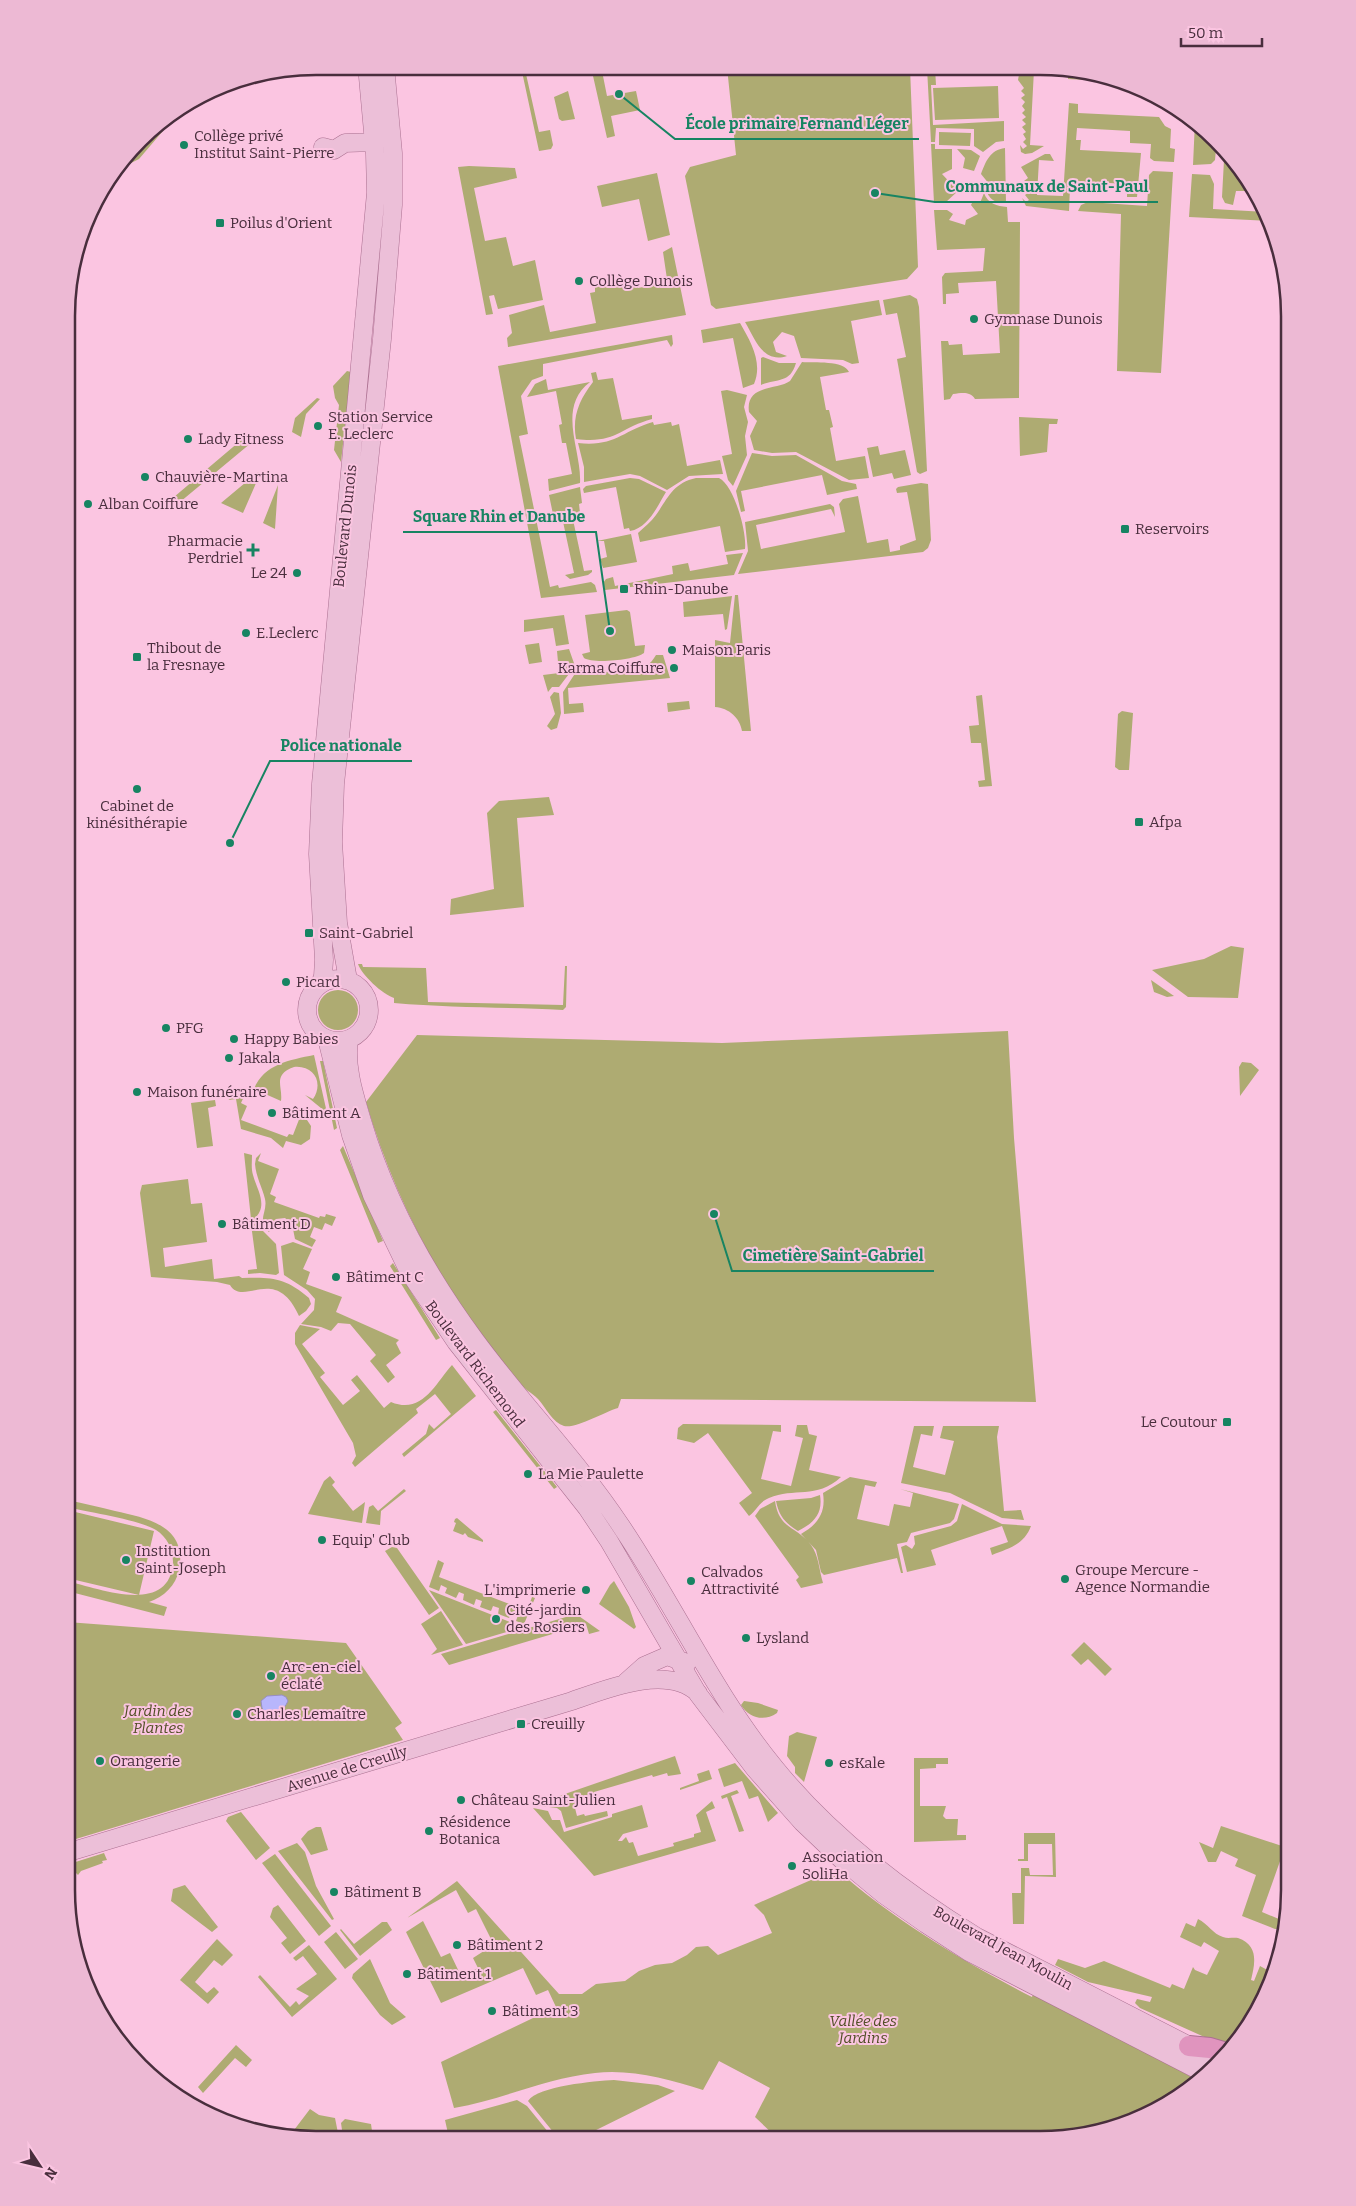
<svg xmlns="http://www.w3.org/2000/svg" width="1356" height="2206" font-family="Bitter,serif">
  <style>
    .green { fill: #aeab72 }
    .water { fill: #b8b6fc; stroke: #978dc3 }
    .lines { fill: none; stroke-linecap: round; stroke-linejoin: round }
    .major-casing { stroke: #ab7091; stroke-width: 19 }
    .highway-casing { stroke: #ab7091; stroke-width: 22 }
    .major { stroke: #ecbfd8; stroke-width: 18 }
    .highway { stroke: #e094be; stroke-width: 20 }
    .poi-dot { fill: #178462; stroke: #fbc5e1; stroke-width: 2 }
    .labels { text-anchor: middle; stroke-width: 4; stroke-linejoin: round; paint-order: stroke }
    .poi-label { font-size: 15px; fill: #492e3d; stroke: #fbc5e1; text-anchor: start }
    .street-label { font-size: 15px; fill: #492e3d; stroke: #fbc5e1 }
    .park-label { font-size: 15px; font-style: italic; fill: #514e25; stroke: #fbc5e1 }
    .rim { fill: none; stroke: #492e3d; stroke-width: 2.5 }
    .leader { fill: none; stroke: #178462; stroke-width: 2 }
    .callout-dot { fill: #178462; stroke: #fbc5e1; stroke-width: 2 }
    .callout-label { font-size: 16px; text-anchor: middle; font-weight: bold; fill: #178462; stroke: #fbc5e1; stroke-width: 4; stroke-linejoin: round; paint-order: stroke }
  </style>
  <rect width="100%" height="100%" fill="#fbc5e1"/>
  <path class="green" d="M521,67h11v7h-6l13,58 11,-2 3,15 -2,4 -12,2z
    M591,67h50l-38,9 4,20 29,-5 4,19 -29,6 4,20 -8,2z
    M727,67l183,1 8,199 -11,12 -191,30 -5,-4 -26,-129 5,-9 46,-12z
    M927,68h8l1,17h-5l2,40 71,-4v20l-8,1 -13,10 -9,-6v-17l-38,-1 -1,14h-4z
    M940,68h36v6l-36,1z
    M1062,68h11l51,14 -56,-3v-6h-6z
    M1020,69l14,1 -4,75 14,1 -12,7 -7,1 -4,-2 -1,-7 3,4 4,-3 -4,-4 3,-3 -3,-5 3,-2 -4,-5 4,-3 -4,-4 4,-3 -4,-4 3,-3 -3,-4 3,-4 -4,-4 4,-3 -4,-4 3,-3 -6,-8z
    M998,86l1,32 -64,2 -2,-32z
    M568,91l7,28 -13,2 -3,-2 -5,-22z
    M1069,103l9,1v9l81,4 6,9 6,3 -1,19 5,1 -1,13 -20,-1 -4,-3 1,-14 -21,-1v-12l-53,-3 -1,12h5l-1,10 61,3 -4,44h-10v-13l-53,-3 -1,7h-3l-1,23 -43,-5 -4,-8 4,4 3,-2 -4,-5 4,-3 -4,-4 3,-3 -4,-4 4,-3 -7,-11 24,-13h5l4,7 -15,-1 -2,35 26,1z
    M173,115l-5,10 -29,34 -18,9 30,-40z
    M1195,121l28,28h-7l-1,11 -4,4 -18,1z
    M939,132l32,1 -1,13 -31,-1z
    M931,144h4v5h17v20l-10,5 16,17 -12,11 -12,1z
    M1005,148l1,55c-8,0 -16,-2 -19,-11l7,-2 -13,-16c5,-13 9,-24 24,-26z
    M957,149l14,1 9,6 -6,15 -11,-3 2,-10z
    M1226,157h5l7,7 16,27h-18l-3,14 -8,-2 -3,-6 2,-37z
    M469,166l46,2 2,10 -43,10 11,53 21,-4 7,29 22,-6 8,40 -45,9 -4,-14 -5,1 4,18 -7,1 -28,-148z
    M1153,171l20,1 -12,201 -44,-2 4,-157 -43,-3 3,-6 7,-3 59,4 2,-31z
    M657,173l13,62 -22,6 -9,-42 -37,8 -5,-21z
    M1192,174l18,1 4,9 -1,25 53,3 5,9 -82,-4z
    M984,193c4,11 13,13 23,14l1,15h12l-1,176 -44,1c-5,-8 -13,-6 -22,-5l-3,5 -6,1 -3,-59h7l1,4 13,-1 1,11 37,-2 -4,-72 -38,2 1,10 -13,1v10h-3l-1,-27 3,-4 38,-2 2,-23 -48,2 -3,-40h13l6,4 -4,6 16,5 1,-5 12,-6 -7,-9 2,-4 7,2z
    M672,247l14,68 -178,32 -1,-9 5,-5 -3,-18 35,-10 6,27 46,-9 -6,-30 5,-1v-5l25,-5 1,3 15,-3 2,6 26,-5 3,-4 -4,-27z
    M910,295l7,4 2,8 8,164 -7,3 -3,-2 -20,-113 9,-2 -9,-44 -11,2 -3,-15z
    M879,300l3,15 -31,6 8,42 -7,1 -9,-4 -42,-2 -7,-22 -12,-4 -9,10 3,10 11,4c-25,8 -32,-18 -42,-34z
    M740,323c11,19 23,40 14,61l-11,4 -10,-50 -30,5 -2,-13z
    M672,335l1,9 -2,3 -4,-7 -124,24v12l-11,4 -11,16 7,38 -9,2 31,151 8,-2 1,3 32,-6 4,3 2,7 -56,6 -43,-232z
    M763,357l16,6h17c-6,21 -19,15 -35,22v-27z
    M802,362c12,1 42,-2 47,10l-29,5 6,33h3l4,17 -3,1 6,33 29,-5 4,22 -20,2 -53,-28 -24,1 -18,-3 -4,-14 7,-15 -8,-9c-4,-28 29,-22 41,-31z
    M347,371l4,1 -10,90 -7,-12 5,-45 -4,-7 -2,-12z
    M596,372l2,8 15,-2 9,42 30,-5v4c-33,9 -36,25 -76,20 -4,-22 3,-39 17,-57l-2,-9z
    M546,379l2,11 42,-8c-34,26 -8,68 -10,101l-31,8 -1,-12 24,-5 -6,-31h-4l-3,-18 3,-1 -6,-33 -29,6 8,-13z
    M727,390l20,5 -3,12 4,15 -3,14 2,19 -14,31 -5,-6 -6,-24 10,-2 -11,-63z
    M317,398l3,1 -14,15 -5,23 -9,-5 3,-14z
    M1019,417l39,2 -1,5h-8l-2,28 -27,4z
    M653,422l1,3 17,-3 1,4 7,-2 8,42 33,-6 3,14 -34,2 -22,14 -27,-14 -10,-2 -46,8v-15l-6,-24c37,4 44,-12 75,-21z
    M246,436l5,7 -71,59 -6,-5z
    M878,446l2,9 25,-5 6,25 -17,4 -2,-6 -19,4 -6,-29z
    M752,453l20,3 24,-1 46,26 14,3 1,5 -30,6 -5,-20 -81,16 4,20 -4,1 -5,-21z
    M258,472l2,2 -17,39 -22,-10z
    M630,478l9,1 27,13c-9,15 -18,36 -36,39l-1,-3 -5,1 -8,-42 -32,6 -1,-4 3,-3z
    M696,478h23c15,7 28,54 26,71l-20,3 -5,-26 -80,16 -2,-9c6,-6 13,-11 18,-18 12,-17 17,-32 40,-37z
    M921,483l7,1 3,56 -3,8 -5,4 -185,22 10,-23 -3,-29 85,-18 4,3 1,10 -4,-8 -75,16 5,24 84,-17 -6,-28 4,-5 15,-3 9,47 21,-4 2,13 10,-2v-4l16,-6 -9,-48 -10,1 -1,-4 2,-2z
    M278,485l-3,44 -12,-6z
    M580,487l2,16 -3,1 1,9 -8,2 12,56 8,-1v2l-4,3 -18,4 -5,-4 9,-2 -12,-56 -8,2 -5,-24z
    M631,534l6,28 -34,6 -3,-9 7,-2 -3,-16h-7z
    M743,553l-9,22 -129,15 -2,-7 3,-4 7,-2 2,9 58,-12 -1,-8 16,-3 2,8 38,-7 -2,-9z
    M735,595h3l13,136h-9c-2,-13 -13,-23 -27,-24v-67l15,3z
    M732,596l-5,33 -2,1 -2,-16 -39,3 -1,-15z
    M627,610l3,2 5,34 10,-1 -1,8c-9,7 -51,11 -60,5l-2,-4 8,-2 -5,-37z
    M564,615l5,29 -13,2 -3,-18 -29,4v-12z
    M539,643l3,19 -13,2 -4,-19z
    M569,649l6,17 -16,21h-7l-4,5 -5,-17 16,-2 -2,-22z
    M656,655h7l7,23 -102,10 1,16 14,-1 1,9 -20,2 -1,-22 15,-23c10,6 55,2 67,-3 5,-2 8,-6 11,-11z
    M554,692l5,1 2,20 -4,15 -6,2 -4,-4 8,-12 -5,-17z
    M982,695l10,91 -13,1 -1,-6 7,-1 -4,-37h-10l-2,-17 10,-1 -3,-29z
    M689,701l1,8 -22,3 -1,-9z
    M1122,711l11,2 -4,57h-10l-4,-3 3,-53z
    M549,797l5,18 -37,3 7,89 -74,8 1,-16 43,-10 -7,-76 12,-12z
    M1231,946l13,2 -6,50 -50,-1 -36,-27 52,-11z
    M358,964h4l1,3 63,1 2,34 135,3 2,-39h2l-1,41 -3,3c-59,-3 -112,-2 -169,-7v-5c-12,-4 -32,-23 -36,-34z
    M1151,980l23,16 -7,1 -13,-5z
    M318 1010a20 20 0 1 1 40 0a20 20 0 1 1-40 0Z
    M1008,1031l6,107 22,264 -415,-3 -3,9c-14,4 -42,21 -54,18 -11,-3 -18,-18 -26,-27 -6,-6 -14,-10 -20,-17 -70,-82 -122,-177 -152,-280l51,-67 305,8z
    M314,1055l13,58 -22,-18 8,4c11,-16 1,-34 -19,-32 -22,8 -11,19 -13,34l-27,-12c10,-25 36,-29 60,-34z
    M320,1061h3l14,67 -3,2z
    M1242,1062l9,1 8,7 -19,26 -1,-29z
    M247,1090l-6,13 6,3 -6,14 46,17 2,-3 4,1 7,-18 7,3 4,6 -1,13 -9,6 -15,-4 -3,7 -12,-10 -30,-9 -5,-30 -8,1z
    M215,1100l1,6 -8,2 5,38 -16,2 -6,-45z
    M343,1146l40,95 -5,2 -38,-93z
    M244,1153l8,2c0,7 -1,13 1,20 4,15 16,31 1,44h-3z
    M261,1153l-3,8 21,8 -9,25 6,3 -2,5 45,16 1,-2 5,1 1,-3 10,3 -4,9 -7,-3 -3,7 -8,-3 -4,10 6,3 -4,7 -17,-8 -3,-15 -7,-6 -9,1 -7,13c-13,-11 -1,-20 -4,-33 -3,-12 -9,-22 -10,-35l1,-6z
    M188,1179l3,25 11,-1 5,39 -44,6 2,19 47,-8 2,20 25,-3 3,2c29,-1 43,-1 67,20l2,6 -5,7 -7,5c-24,-53 -55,-8 -69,-31l-13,-3 -66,-5 -11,-84 2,-8z
    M255,1223l21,21 3,29 -3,2 -16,-2 -12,1v-4l9,-1 -6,-45z
    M293,1242l19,7 -9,20 7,3 -4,12 36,13 -6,15 63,28 -3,3 5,10 -15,12 9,12 -7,6 -18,-22 6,-6 -26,-31 -12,-1 -7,8 -10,-4 -20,-3 13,-14 1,-11 -8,-9 -23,-15 -3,-29z
    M393,1263l47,75 -4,2 -46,-74z
    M300,1325l20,4 -18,15 23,29 -5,4 23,28 17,-14 -9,-11 6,-5 27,33 7,-6c31,13 44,-18 61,-37l24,31 -72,61 -2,-3 24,-20 3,-10 5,5 17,-15 -16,-20 -19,15 2,4 -63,54 -3,-4 4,-7 -3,-13 -58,-99v-11z
    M496,1410l61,77 -3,2 -61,-77z
    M683,1424l98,1v7l-8,-1 -12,48 30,7 12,-48 -8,-2 2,-11h10l2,9 8,2 -8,34 32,7c-25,23 -47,10 -72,21 -10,4 -12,12 -20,18l-10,-13 13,-10 -44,-60 -14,10 -17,-4 1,-11z
    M914,1426h20l-2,10 -11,-2 -8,33 32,8 9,-34 -14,-3 3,-12h56l-2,11 7,74 17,-1 3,10 -22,-2 -52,-25 -49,-10z
    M330,1476l5,6 -3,3 21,26 12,-9 -3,21 -54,-9 16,-33z
    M850,1477l27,5 -2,5 -10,-2 -8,34 32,7 5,-22 16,3 3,-14 -13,-4 59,15 -5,15 -4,4 -39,10 -4,9 -10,2 6,29h-2l-4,-15 -73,17 -3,-3 -5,-22 -15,-16c17,-10 25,-21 22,-41z
    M404,1489l2,2 -25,20 -1,14 -14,-2 3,-16 4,-2 5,6z
    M820,1495c3,19 -6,28 -22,36 -13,-8 -19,-15 -22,-30l35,-3z
    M67,1500c16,3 32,7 48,11 32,7 73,15 64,59 -3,15 -15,27 -30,32l18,5 -3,9 -97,-25v-10c30,7 103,36 106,-19 0,-13 -6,-25 -17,-32 -16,-10 -68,-18 -89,-23z
    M775,1501c4,29 22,25 36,44 8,11 8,25 12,38l-22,5 -5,-8 3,-3 -44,-61 5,-7z
    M962,1504l40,20 29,2c-7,19 -22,22 -39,29l-2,-7 18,-6 -6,-16 -71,24 5,15 -29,7 -6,-25 5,-2 6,4 3,-5 -1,-8 37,-10 6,-5z
    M67,1510l87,21 -15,64 -72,-17z
    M457,1518l26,22v2l-15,-5 -3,-4 -2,2 -10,-4 3,-8 -2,-1 1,-3z
    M392,1547l5,1 42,60 -10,7 -44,-64z
    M438,1560l6,3 -5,14 78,30 10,4 5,-14 3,1 -11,26 -8,-3 2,-6 -6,-3 -3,6 -11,-4 1,-6 -6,-2 -2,5 -11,-4 2,-6 -6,-2 -2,6 -11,-5 1,-6 -5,-2 -3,6 -11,-5 2,-5 -6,-3 -2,6 -10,-4z
    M614,1581l15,26 7,20 -2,2 -35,-25 11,-19z
    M429,1590l94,37 -57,17z
    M441,1611l22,34 -32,10 6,-6 -16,-25z
    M576,1614l24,17 -11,3 -3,-10 -137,41 -8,-11z
    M67,1622l279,21 56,80 -7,5 8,12 -337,102z
    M1084,1642l28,27 -7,7 -17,-17 -7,6 -10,-10z
    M744,1701l14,2 20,7 -1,3c-13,9 -28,5 -36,-8z
    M797,1732l20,5 -13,45 -9,-9v-6l-8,-11 2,-20z
    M675,1756l6,18 -13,2 -1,-3 -14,4 -1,-2 -58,17v3l-14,4v3l-6,2 3,12 7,-2 1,2 22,-5 1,5 -42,12 -5,-17 -4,-3 -24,-3z
    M914,1758h34v6h-12v4l-16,1v37h26l-3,10 3,3h12l-1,16h9v5l-52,2z
    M735,1763l43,50 -10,9 -10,-26 -9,3 -7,-18 -18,6 -6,-18z
    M709,1770l3,9 -32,11v-2l19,-7 -2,-7z
    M737,1790l2,3 -8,3 13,35 -5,1 -12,-35 -5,2 -1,-3z
    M712,1801l3,7 -9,4 10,29 -122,35 -61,-68 15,3 4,9h8l4,12 48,-15v-3l30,-9 6,22 -25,7 -5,7h4l4,-4 3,6 4,-1 5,14 36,-10 -1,-3 21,-6v-3l7,-2 -5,-17z
    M241,1812l29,36 -14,12 -30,-39 2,-4z
    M1221,1826l64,21 -23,65 24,10 -1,7h-10l-33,-13 14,-41 -21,-9 3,-7 -17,-8 -5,11h-8l-9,-20 14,6z
    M316,1827h5l7,23 -17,5 -10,-16 7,-8z
    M1024,1833h31l1,44 -31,-1 -1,48h-11l-1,-31h9v-25h8l1,7h23l-1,-31h-24v17h-10v-2h6z
    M297,1843l8,9 11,34 18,33 -2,1 -54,-69z
    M104,1853l3,7 -5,1 1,2 -22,8 -3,4 -2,-2 -10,4v-12z
    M275,1854l56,72 -12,10 -57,-73z
    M836,1869c58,51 128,93 196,128l2,-6 165,90 -7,7 -57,33 -95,19 -262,-1 -23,-22 15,-29 -51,-27 -16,29c-35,-11 -71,-21 -108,-17 -49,5 -93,27 -141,35l-13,-46 115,-55 -8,-17 -12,5 -13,-27 -82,35 -35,-71 17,-11 18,36 9,-4 11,23 17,-8 -5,-10 14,-9 -2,-4 7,-4 -16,-32 -8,4 -12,-23 -49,28 50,-37 102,113h23l14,-10 29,-3 14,-10 16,-6 17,-2 15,-8 9,-8 12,-1 10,9 54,-22 -8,-18 -10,-10z
    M185,1885l33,42 -6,5 -41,-31 2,-12z
    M278,1905l28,36 -16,13 -9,-11 6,-5 -17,-21 3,-9z
    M1198,1919c10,5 15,15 25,18 5,2 10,0 15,1 21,7 17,26 13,42l3,1 6,-15 11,6 2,-2 3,1 -38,71 -7,7 -91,-41 -5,-5 2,-4 13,3 2,-5 -64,-15 -33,-17 3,-6 27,9 19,-7 66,27 2,-4 12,5 9,-22 2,3 12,5 12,-24 -15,-9 -3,5 -21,-10 6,-14 9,4z
    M382,1922h5l5,8 -32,26 -20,-26 1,-1 13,15z
    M336,1932l22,27 -13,10 -21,-27z
    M217,1939l16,16 -11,11 -8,-6 -19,22 12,11 7,-6 5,5 -11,12 -28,-24z
    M309,1945l28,34 -45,38 -34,-40 2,-2 30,32 6,-6 3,4 10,-9 -13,-7 21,-15 -14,-18 -7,5 -3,-3z
    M370,1959l20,44 16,14 -14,8 -12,-10 -28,-37 1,-4z
    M236,2045l16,15 -6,7 -11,-9 -32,35 -5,-6z
    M614,2080l44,5 17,6 -95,47h-22l-30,-37c10,-15 67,-20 86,-21z
    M517,2100l10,6 26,32h-104l-4,-18z
    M310,2109l9,6 16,3 4,20h-51z
    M345,2119l26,5 2,14 -30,-1 -2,-14z"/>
  <path class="water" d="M282,1695l4,2 2,4c-5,11 -10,12 -21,14l-5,-7 -1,-7 6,-5z"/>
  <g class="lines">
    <defs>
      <path id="major" d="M323,147l11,3 11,-7 29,-1 9,-7
        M307 1010a31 31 0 1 1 62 0a31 31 0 1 1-62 0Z
        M348,980l-10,-57 -5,-81 2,-58 47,-445 11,-134v-52l-8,-87
        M320,985l3,-9 1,-16 -6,-106 3,-70 55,-591 -1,-39 -8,-88
        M327,1039l24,96 21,60 37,77 47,70 131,166 22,33 89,153 57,75 47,53 40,38 41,34 43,30 43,28 237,122
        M349,1039c-4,28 5,55 13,82 23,78 65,154 113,219 47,64 103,121 146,186 54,80 93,168 154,242 56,69 127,123 202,169l242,124
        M626,1682l18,-16 23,-10 20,7
        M66,1853l506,-152c34,-12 95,-37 126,-8"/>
      <path id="highway" d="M1189,2046l21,2 17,5"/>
    </defs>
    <use href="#major" class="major-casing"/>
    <use href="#highway" class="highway-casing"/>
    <use href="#major" class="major"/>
    <use href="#highway" class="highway"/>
  </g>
  <g class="poi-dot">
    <circle cx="184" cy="145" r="5"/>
    <rect x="215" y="218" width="10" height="10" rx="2.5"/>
    <circle cx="579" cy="281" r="5"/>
    <circle cx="974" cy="319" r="5"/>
    <circle cx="318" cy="426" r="5"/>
    <circle cx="188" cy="439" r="5"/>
    <circle cx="145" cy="477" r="5"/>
    <circle cx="88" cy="504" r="5"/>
    <rect x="1120" y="524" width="10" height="10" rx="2.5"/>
    <path d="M250.5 542.5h5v5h5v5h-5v5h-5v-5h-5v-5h5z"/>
    <circle cx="297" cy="573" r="5"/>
    <rect x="619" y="584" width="10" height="10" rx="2.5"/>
    <circle cx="246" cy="633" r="5"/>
    <circle cx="672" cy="650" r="5"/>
    <rect x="132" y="652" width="10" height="10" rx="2.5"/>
    <circle cx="674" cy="668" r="5"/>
    <circle cx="137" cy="789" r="5"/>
    <rect x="1134" y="817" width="10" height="10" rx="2.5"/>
    <rect x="304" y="928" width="10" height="10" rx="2.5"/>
    <circle cx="286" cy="982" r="5"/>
    <circle cx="166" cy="1028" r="5"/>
    <circle cx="234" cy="1039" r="5"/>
    <circle cx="229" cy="1058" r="5"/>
    <circle cx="137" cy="1092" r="5"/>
    <circle cx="272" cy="1113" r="5"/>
    <circle cx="222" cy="1224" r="5"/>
    <circle cx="336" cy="1277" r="5"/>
    <rect x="1222" y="1417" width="10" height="10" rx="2.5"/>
    <circle cx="528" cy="1474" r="5"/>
    <circle cx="322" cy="1540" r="5"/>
    <circle cx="126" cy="1560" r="5"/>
    <circle cx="1065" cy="1579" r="5"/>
    <circle cx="691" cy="1581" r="5"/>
    <circle cx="586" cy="1590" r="5"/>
    <circle cx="496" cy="1619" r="5"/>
    <circle cx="746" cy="1638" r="5"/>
    <circle cx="271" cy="1676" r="5"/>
    <circle cx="237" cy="1714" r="5"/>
    <rect x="516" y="1719" width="10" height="10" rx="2.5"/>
    <circle cx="100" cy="1761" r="5"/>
    <circle cx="829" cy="1763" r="5"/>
    <circle cx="461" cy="1800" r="5"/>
    <circle cx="429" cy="1831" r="5"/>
    <circle cx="792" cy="1866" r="5"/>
    <circle cx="334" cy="1892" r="5"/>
    <circle cx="457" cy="1945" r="5"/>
    <circle cx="407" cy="1974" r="5"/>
    <circle cx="492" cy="2011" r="5"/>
  </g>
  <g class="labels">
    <g class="poi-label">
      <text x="194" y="141">Collège privé<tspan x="194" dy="17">Institut Saint-Pierre</tspan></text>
      <text x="230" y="228">Poilus d'Orient</text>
      <text x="589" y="286">Collège Dunois</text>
      <text x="984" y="324">Gymnase Dunois</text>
      <text x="328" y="422">Station Service<tspan x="328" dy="17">E. Leclerc</tspan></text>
      <text x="198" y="444">Lady Fitness</text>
      <text x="155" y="482">Chauvière-Martina</text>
      <text x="98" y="509">Alban Coiffure</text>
      <text x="1135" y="534">Reservoirs</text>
      <text x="243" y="546" text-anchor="end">Pharmacie<tspan x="243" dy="17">Perdriel</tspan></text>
      <text x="287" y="578" text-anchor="end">Le 24</text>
      <text x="634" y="594">Rhin-Danube</text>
      <text x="256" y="638">E.Leclerc</text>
      <text x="147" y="653">Thibout de<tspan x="147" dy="17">la Fresnaye</tspan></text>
      <text x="682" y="655">Maison Paris</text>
      <text x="664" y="673" text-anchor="end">Karma Coiffure</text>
      <text x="137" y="811" text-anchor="middle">Cabinet de<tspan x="137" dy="17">kinésithérapie</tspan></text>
      <text x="1149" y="827">Afpa</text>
      <text x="319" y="938">Saint-Gabriel</text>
      <text x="296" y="987">Picard</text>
      <text x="176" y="1033">PFG</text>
      <text x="244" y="1044">Happy Babies</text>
      <text x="239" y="1063">Jakala</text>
      <text x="147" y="1097">Maison funéraire</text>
      <text x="282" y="1118">Bâtiment A</text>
      <text x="232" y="1229">Bâtiment D</text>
      <text x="346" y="1282">Bâtiment C</text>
      <text x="1217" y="1427" text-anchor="end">Le Coutour</text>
      <text x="538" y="1479">La Mie Paulette</text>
      <text x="332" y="1545">Equip' Club</text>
      <text x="136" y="1556">Institution<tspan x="136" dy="17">Saint-Joseph</tspan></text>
      <text x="1075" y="1575">Groupe Mercure -<tspan x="1075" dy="17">Agence Normandie</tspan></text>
      <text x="701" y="1577">Calvados<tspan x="701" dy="17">Attractivité</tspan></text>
      <text x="576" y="1595" text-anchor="end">L'imprimerie</text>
      <text x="506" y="1615">Cité-jardin<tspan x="506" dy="17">des Rosiers</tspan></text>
      <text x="756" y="1643">Lysland</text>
      <text x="281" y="1672">Arc-en-ciel<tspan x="281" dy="17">éclaté</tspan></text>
      <text x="247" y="1719">Charles Lemaître</text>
      <text x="531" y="1729">Creuilly</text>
      <text x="110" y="1766">Orangerie</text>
      <text x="839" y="1768">esKale</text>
      <text x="471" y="1805">Château Saint-Julien</text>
      <text x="439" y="1827">Résidence<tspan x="439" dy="17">Botanica</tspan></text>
      <text x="802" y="1862">Association<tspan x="802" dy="17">SoliHa</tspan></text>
      <text x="344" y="1897">Bâtiment B</text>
      <text x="467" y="1950">Bâtiment 2</text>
      <text x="417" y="1979">Bâtiment 1</text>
      <text x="502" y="2016">Bâtiment 3</text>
    </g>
    <g class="street-label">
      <text transform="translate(345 526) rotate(-84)" y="5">Boulevard Dunois</text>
      <text transform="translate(475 1364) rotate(53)" y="5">Boulevard Richemond</text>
      <text transform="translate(347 1769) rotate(-17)" y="5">Avenue de Creully</text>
      <text transform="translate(1003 1948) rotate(29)" y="5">Boulevard Jean Moulin</text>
    </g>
    <g class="park-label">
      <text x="158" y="1716">Jardin des<tspan x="158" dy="17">Plantes</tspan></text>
      <text x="863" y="2026">Vallée des<tspan x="863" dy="17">Jardins</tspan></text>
    </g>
  </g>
  <path d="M0 0H1356V2206H0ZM316 75H1040A241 241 0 0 1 1281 316V1890A241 241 0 0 1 1040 2131H316A241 241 0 0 1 75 1890V316A241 241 0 0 1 316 75Z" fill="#edb9d4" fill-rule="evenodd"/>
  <path class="rim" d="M316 75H1040A241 241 0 0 1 1281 316V1890A241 241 0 0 1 1040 2131H316A241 241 0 0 1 75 1890V316A241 241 0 0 1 316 75Z"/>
  <path class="leader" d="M619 94L675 139H919M875 193L935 202H1158M610 631L596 532H403M230 843L270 761H412M714 1214L732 1271H934"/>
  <g class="callout-dot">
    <circle cx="619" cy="94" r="5"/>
    <circle cx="875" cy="193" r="5"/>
    <circle cx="610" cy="631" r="5"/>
    <circle cx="230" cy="843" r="5"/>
    <circle cx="714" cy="1214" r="5"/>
  </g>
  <g class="callout-label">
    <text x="797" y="129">École primaire Fernand Léger</text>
    <text x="1047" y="192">Communaux de Saint-Paul</text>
    <text x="499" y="522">Square Rhin et Danube</text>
    <text x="341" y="751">Police nationale</text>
    <text x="833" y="1261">Cimetière Saint-Gabriel</text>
  </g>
  <g transform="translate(40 2166) rotate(125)" stroke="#fbc5e1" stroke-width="4" paint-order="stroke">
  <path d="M0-4L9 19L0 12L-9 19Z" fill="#492e3d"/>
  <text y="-8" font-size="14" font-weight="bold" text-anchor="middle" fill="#492e3d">N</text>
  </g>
  <path d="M1181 38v8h81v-8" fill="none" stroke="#492e3d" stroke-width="2.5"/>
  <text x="1188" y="38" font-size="15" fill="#492e3d" stroke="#fbc5e1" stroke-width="4" paint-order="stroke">50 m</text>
</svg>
